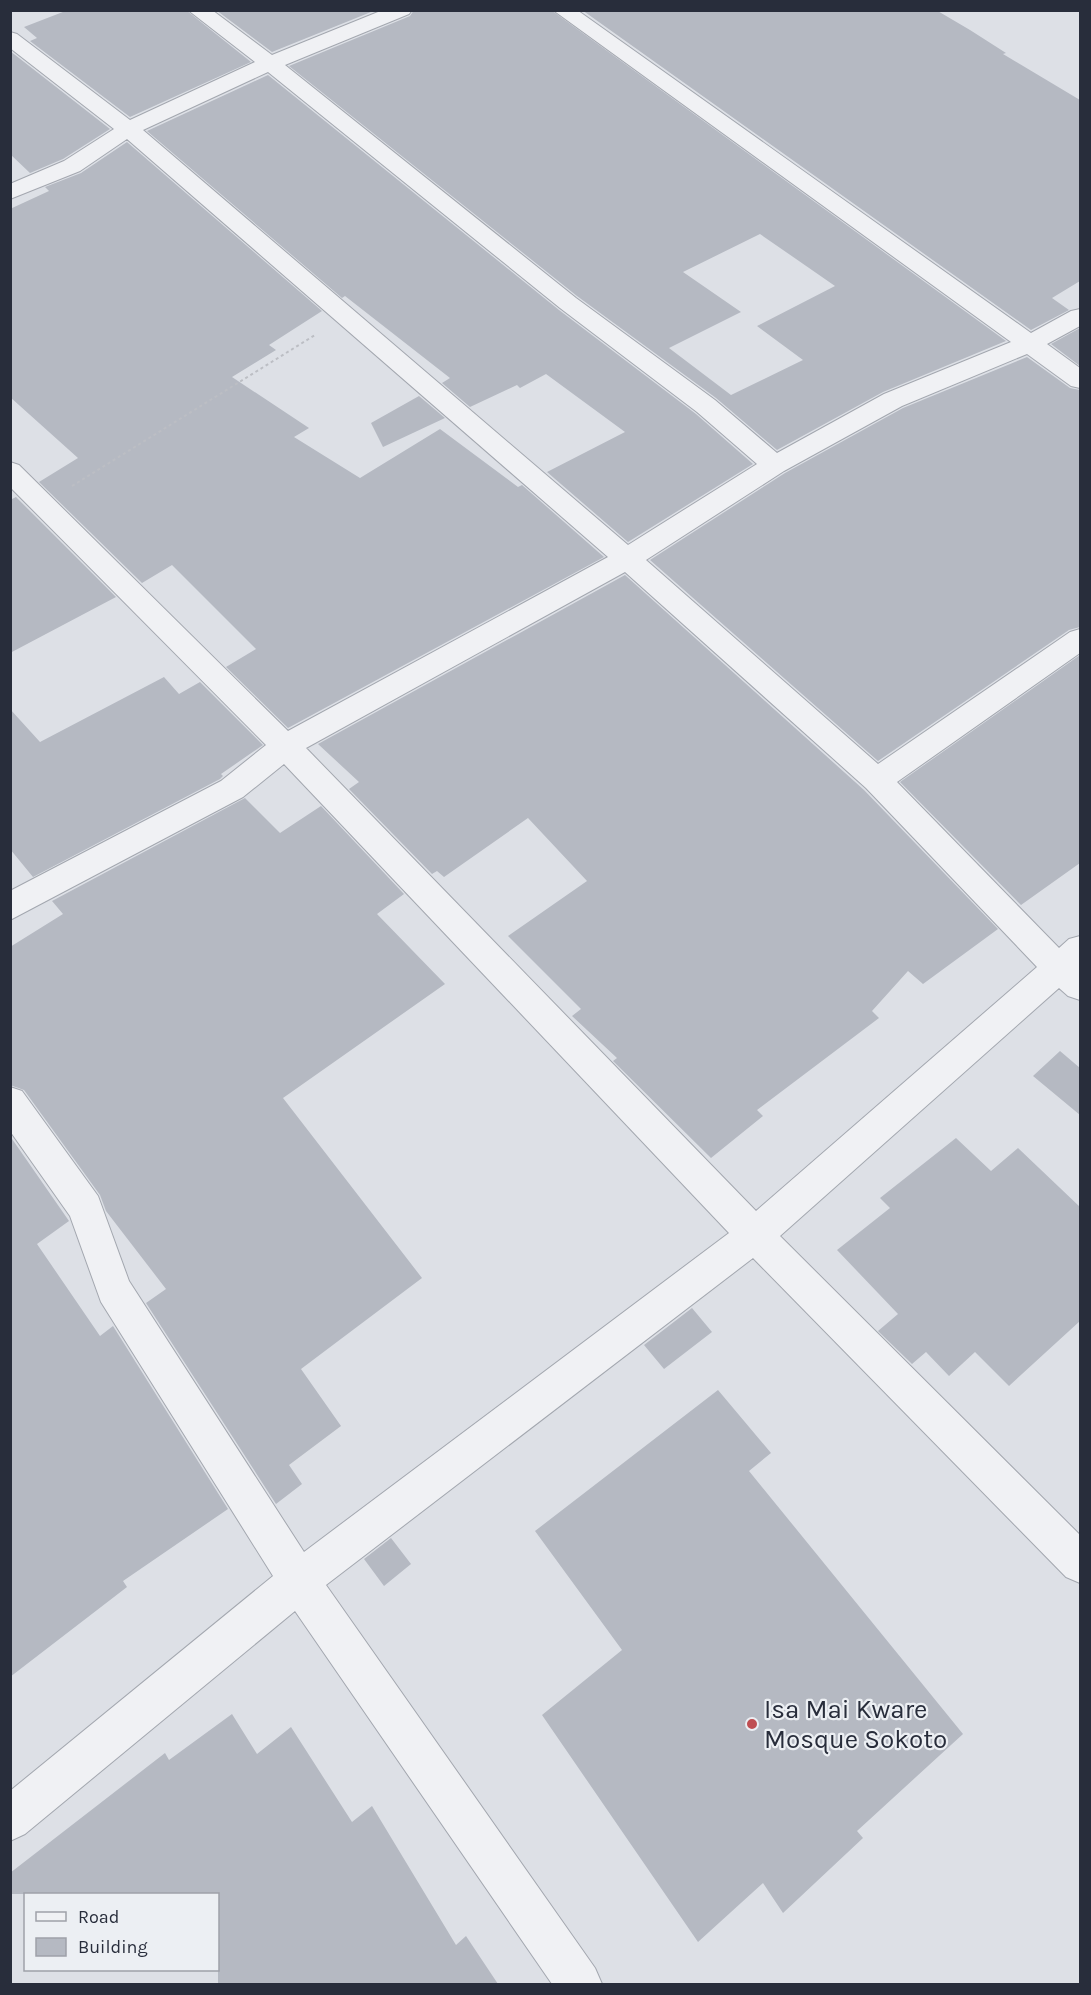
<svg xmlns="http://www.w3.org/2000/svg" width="1091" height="1995" font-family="Karla,sans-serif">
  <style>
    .building { fill: #b5b9c2; fill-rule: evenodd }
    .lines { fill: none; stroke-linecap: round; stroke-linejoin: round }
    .minor-casing { stroke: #a3a7af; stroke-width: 2 }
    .path { stroke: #bcbec4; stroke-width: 2; stroke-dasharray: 3 3; stroke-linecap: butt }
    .minor { fill: #f0f1f4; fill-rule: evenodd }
    .poi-dot { fill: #bf4e52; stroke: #eceff3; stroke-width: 2 }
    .labels { text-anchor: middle; stroke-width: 4.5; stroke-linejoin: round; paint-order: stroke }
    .near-poi-label { font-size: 26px; fill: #282d3b; stroke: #eceff3; text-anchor: start }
  </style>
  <rect width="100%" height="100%" fill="#dde0e6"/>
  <path class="building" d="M68,10h118l65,52 -121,55 -100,-76 7,-3 -13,-11z
    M216,10h160l-104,42z
    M414,10h137l455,331 -123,51 -106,58 -61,-52 -139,-102 -288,-230 121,-50zM760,234l75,52 -78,40 46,34 -72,35 -62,-47 72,-36 -58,-40z
    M582,10h354l34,20 36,23 -3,1 77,46v181l-28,17 17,12 -38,20z
    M10,51l100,78 -47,30 -33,14 -20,-19z
    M268,75l291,235 137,104 57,50 -125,78 -81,-70 78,-40 -79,-58 -26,14 -3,-3 -47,22 -28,-24 8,-5 -105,-82 -3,2 -195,-167z
    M127,142l195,169 -53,34 7,5 -44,27 77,51 -15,9 66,41 80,-49 78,58 4,-2 82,72 -316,171 -62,-61 30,-18 -84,-84 -30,18 -103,-101 39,-24 -68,-61v-188l39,-18 -4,-4 36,-14z
    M1080,328v38l-29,-22z
    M1027,357l43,31 10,2v237l-11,3 -191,131 -228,-201 135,-87 118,-65z
    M419,396l26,22 -62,29 -12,-24z
    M16,497l100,100 -106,56v-153z
    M625,575l239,215 134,139 -75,55 -15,-13 -36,40 7,7 -122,92 6,6 -52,42 -98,-97 4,-3 -45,-42 9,-7 -73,-73 79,-55 -59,-63 -84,59 -7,-6 -5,3 -83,-85 10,-7 -41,-38z
    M1080,655v208l-59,42 -121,-123z
    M164,677l15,17 21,-12 63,63 -42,29 2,2 -3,3 -187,98 -23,-28v-140l30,33z
    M245,798l35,35 41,-27 83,88 -27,20 68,70 -162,114 139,180 -121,91 40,57 -52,39 13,19 -26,20 -130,-201 20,-14 -60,-78 -6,-16 -76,-105 -14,-5v-138l53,-33 -11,-13z
    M1060,1051l20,17v47l-47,-39z
    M10,1136l59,85 -32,23 63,92 13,-10 115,183 -105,72 4,6 -117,90z
    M956,1138l35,33 27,-23 62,59v114l-71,65 -34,-34 -26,24 -23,-24 -14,12 -34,-33 20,-17 -61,-64 53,-42 -10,-10z
    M692,1308l20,24 -48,37 -20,-24z
    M718,1390l53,63 -22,18 214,263 -106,97 6,7 -80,75 -20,-30 -65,59 -156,-227 80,-65 -87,-119z
    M391,1538l20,26 -27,22 -20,-27z
    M232,1714l25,40 34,-27 61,95 20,-16 84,139 10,-9 32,48h-280v-90h-208v-21l155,-120 4,7z"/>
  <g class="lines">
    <defs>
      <path id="minor" d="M188,10h24l60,45 111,-45h29l-3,4 -124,51 291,233 139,102 62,53 107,-59 127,-52 -458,-332h24l454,323 40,-22 9,-2v17l-33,18 33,24v20l-9,-2 -44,-32 -125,52 -118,65 -138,89 232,204 192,-132 10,-3v24l-183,129 162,166 10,-9 11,-3v64l-12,-4 -9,-8 -279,248 300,299v48l-14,-6 -313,-319 -427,327 269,383 7,16h-50l-257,-373 -270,223 -15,7v-50l263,-215 -172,-274 -31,-86 -60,-85v-44l12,4 76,105 31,85 175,271 425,-319 -445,-469 -41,33 -233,123v-29l211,-110 45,-36 -256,-258v-25l9,3 269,266 320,-174 -481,-418 -47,32 -70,28v-15l54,-23 50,-32 -104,-81v-16l7,2 113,86 125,-58zM268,72l292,236 137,104 60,52 -129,81 -485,-415zM625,572l241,216 171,179 -281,244 -450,-463z"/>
    </defs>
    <use href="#minor" class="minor-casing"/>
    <path class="path" d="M72,486l243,-151"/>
    <use href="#minor" class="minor"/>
  </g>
  <circle class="poi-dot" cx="752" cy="1724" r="6"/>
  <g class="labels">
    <g class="near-poi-label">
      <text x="764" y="1718">Isa Mai Kware<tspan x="764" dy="30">Mosque Sokoto</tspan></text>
    </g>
  </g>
  <rect width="1091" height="1995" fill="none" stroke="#282d3b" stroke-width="24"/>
  <rect x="24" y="1893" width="195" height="78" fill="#eceff3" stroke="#9ea1a9" stroke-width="1.5"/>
  <rect x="36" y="1912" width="30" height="9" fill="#f0f1f4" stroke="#9ea1a9" stroke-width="1.5"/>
  <text x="78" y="1923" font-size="18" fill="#282d3b">Road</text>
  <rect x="36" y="1938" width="30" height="18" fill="#b5b9c2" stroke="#9ea1a9" stroke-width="1.5"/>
  <text x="78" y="1953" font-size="18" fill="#282d3b">Building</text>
</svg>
